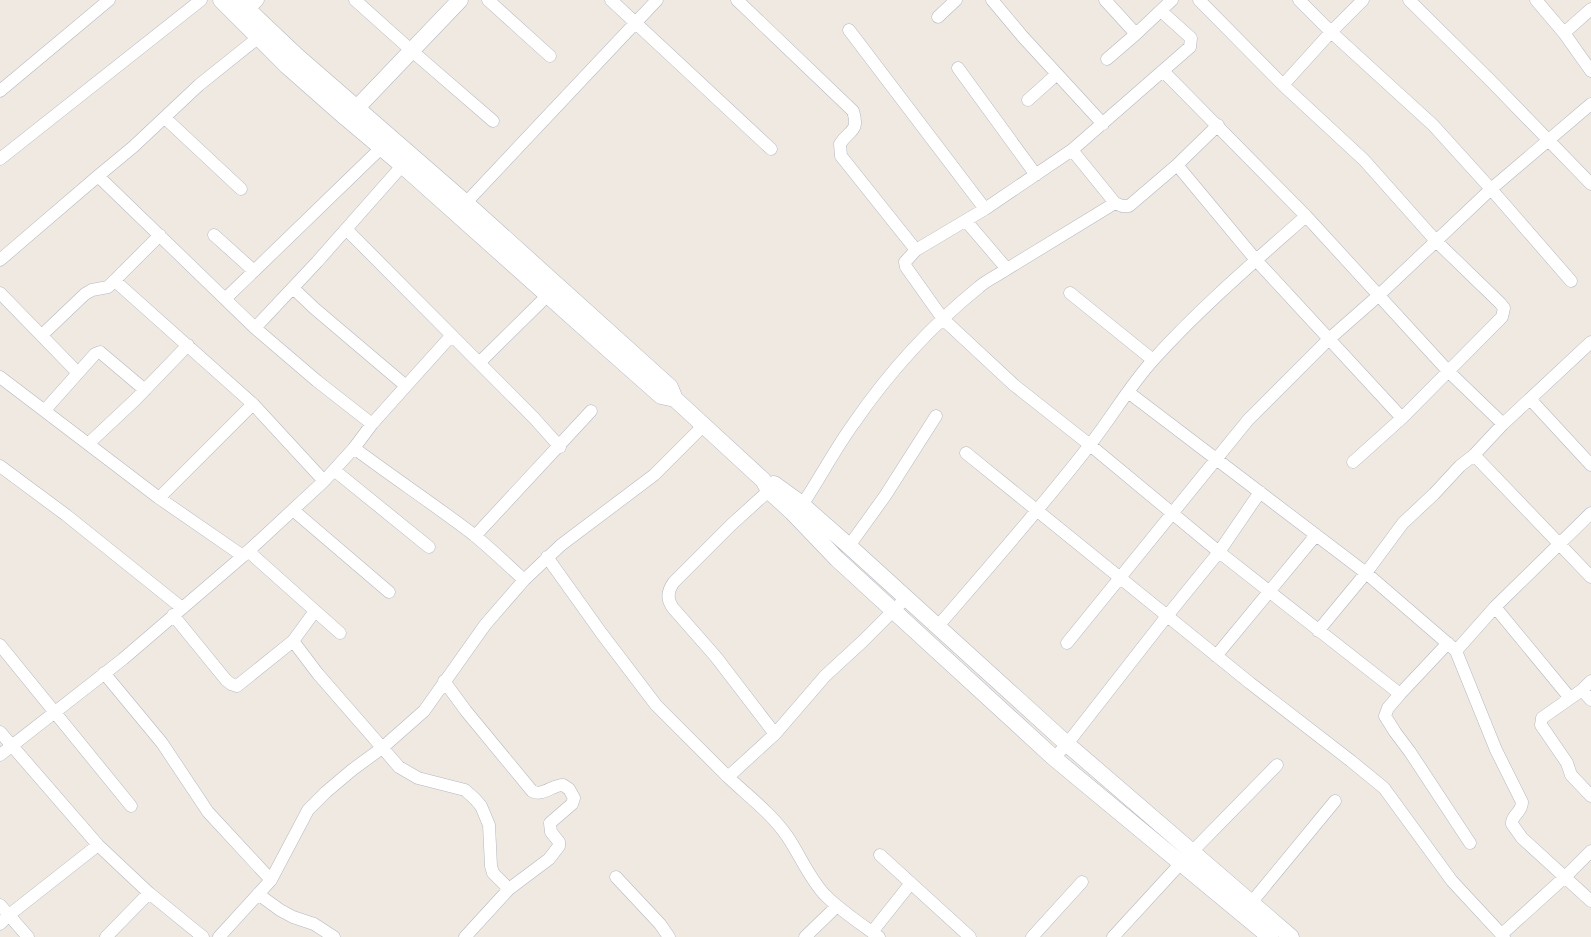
<svg xmlns="http://www.w3.org/2000/svg" width="1591" height="937" font-family="Quicksand,sans-serif">
  <style>
    .lines { fill: none; stroke-linecap: round; stroke-linejoin: round }
    .street-casing { stroke: #b4b7c1; stroke-width: 13 }
    .secondary-casing { stroke: #b4b7c1; stroke-width: 17 }
    .street { stroke: #fff; stroke-width: 12 }
    .secondary { stroke: #fff; stroke-width: 16 }
  </style>
  <rect width="100%" height="100%" fill="#efe9e1"/>
  <g class="lines">
    <defs>
      <path id="street" d="M355,0l57,51 81,70
        M488,0l62,56
        M611,0l160,149
        M737,0l116,111c7,22 -5,19 -13,33l1,12 75,94
        M992,0l31,37 80,87
        M1105,0l31,34 -29,25
        M1299,0l32,32 102,93 58,64 80,92
        M1409,0l81,80 101,104
        M1536,0l28,33 27,38
        M248,10l10,-10
        M1161,11l30,27 -1,9 -118,103 -87,59 -69,41 -11,12 1,5 37,52 71,66 76,60 129,107 181,142 48,-51
        M938,17l18,-17
        M849,30l136,179
        M1564,33l27,-24
        M1136,34l36,-34
        M958,68l78,107
        M1163,71l143,145 142,155 55,53 88,-82
        M1283,85l48,-53 32,-32
        M0,91l109,-91
        M1028,100l29,-26
        M165,118l76,71
        M0,159l201,-159
        M1177,165l79,95 146,158 100,-101 2,-9 -4,-5 -64,-62 -72,-81 -81,-75 -84,-85
        M98,176l157,152 62,53 55,43
        M1115,203l7,3h7l48,-41 41,-40
        M460,209l197,-209
        M347,230l187,188 26,29
        M214,235l40,36 -29,28
        M0,260l98,-84 35,-29 66,-62 60,-48
        M1007,269l108,-66 -43,-53
        M254,271l127,-123
        M115,281l138,123 71,77
        M293,288l21,20 92,78
        M0,293l78,80 -33,37
        M1070,293l83,67
        M255,328l62,-66 91,-103
        M42,335l43,-41 7,-4 16,-3 52,-52
        M479,363l74,-73
        M78,373l17,-19 5,-2 45,38
        M0,377l159,121 84,58
        M1128,392l238,181 87,75 3,3 40,99 26,52c0,11 -11,13 -10,22l10,14 69,63
        M1530,399l61,66
        M88,444l47,-44 53,-55
        M354,448c40,30 81,57 120,87 17,14 34,30 50,45
        M966,453l284,230 101,78 33,27 68,93 52,56
        M1474,455l117,122
        M1353,462l49,-44
        M0,466l66,49 116,93
        M334,470l95,77
        M159,498l94,-94
        M802,505c18,-27 33,-56 52,-82 35,-51 77,-97 125,-136 8,-7 19,-12 28,-18l-41,-48
        M293,510l96,82
        M475,536l116,-125
        M849,546l36,-50 51,-80
        M248,551l92,82
        M547,557l55,77 54,71 72,72
        M173,615l53,65 5,4 6,2 56,-45 22,-30
        M938,626c51,-59 103,-118 151,-180 23,-29 41,-61 65,-87 47,-52 100,-97 152,-143
        M1318,631l48,-58 37,-50 31,-29 26,-28 14,-11 29,-31
        M293,641l25,33 81,93 19,11 47,12 10,9 6,7 8,19 2,41 2,7 16,16
        M1067,643l181,-223 80,-80 50,-44 113,-107 100,-85
        M0,645l131,161
        M1456,651l39,-44
        M1216,656l100,-121
        M104,673l58,70 46,69 63,68
        M444,681l22,30 66,80c10,6 20,-6 31,-6l6,4 5,9 -2,6 -22,19 1,9 8,10v4l-10,13 -40,30 -44,48
        M1591,681l-9,9 -40,28 -1,7 26,38 4,12 20,21
        M1582,690l9,10
        M1400,694l-12,14 -3,8 10,16 15,20 60,91
        M1570,698l-75,-91 96,-94
        M0,732l98,113 51,48 54,44
        M775,734l-59,-77 -43,-49c-7,-9 -5,-18 1,-26l57,-57 44,-40
        M0,755l123,-96 120,-103 81,-75 30,-33 18,-24 34,-38 45,-50
        M1054,758l13,-14 100,-128 52,-64 41,-60
        M880,855l90,82
        M616,877l44,47 9,13
        M258,894l22,16 13,7 21,7 20,13
        M1251,903l84,-102
        M0,905l28,32
        M0,924l9,-9 89,-70
        M872,932l39,-49
        M1502,934l64,-58 25,-25
        M106,937l43,-44
        M219,937l52,-57 37,-70 18,-18 26,-22 30,-22 42,-37 61,-86 39,-45 37,-35 93,-70 49,-49
        M805,937l32,-31
        M879,937c-18,-13 -38,-26 -54,-42 -16,-17 -25,-40 -38,-59 -16,-23 -39,-40 -59,-59l47,-43 50,-58 38,-35 43,-43
        M1032,937l50,-55
        M1113,937l68,-74 96,-98"/>
      <path id="secondary" d="M221,0l66,66 59,52 57,48 206,184 52,46 14,3
        M238,0l59,56 169,147 204,184 5,12 88,81 6,11 23,21 45,47 217,199 216,179
        M349,116l111,-116
        M774,484l25,18 50,44 218,198 224,193"/>
    </defs>
    <use href="#street" class="street-casing"/>
    <use href="#secondary" class="secondary-casing"/>
    <use href="#street" class="street"/>
    <use href="#secondary" class="secondary"/>
  </g>
</svg>
